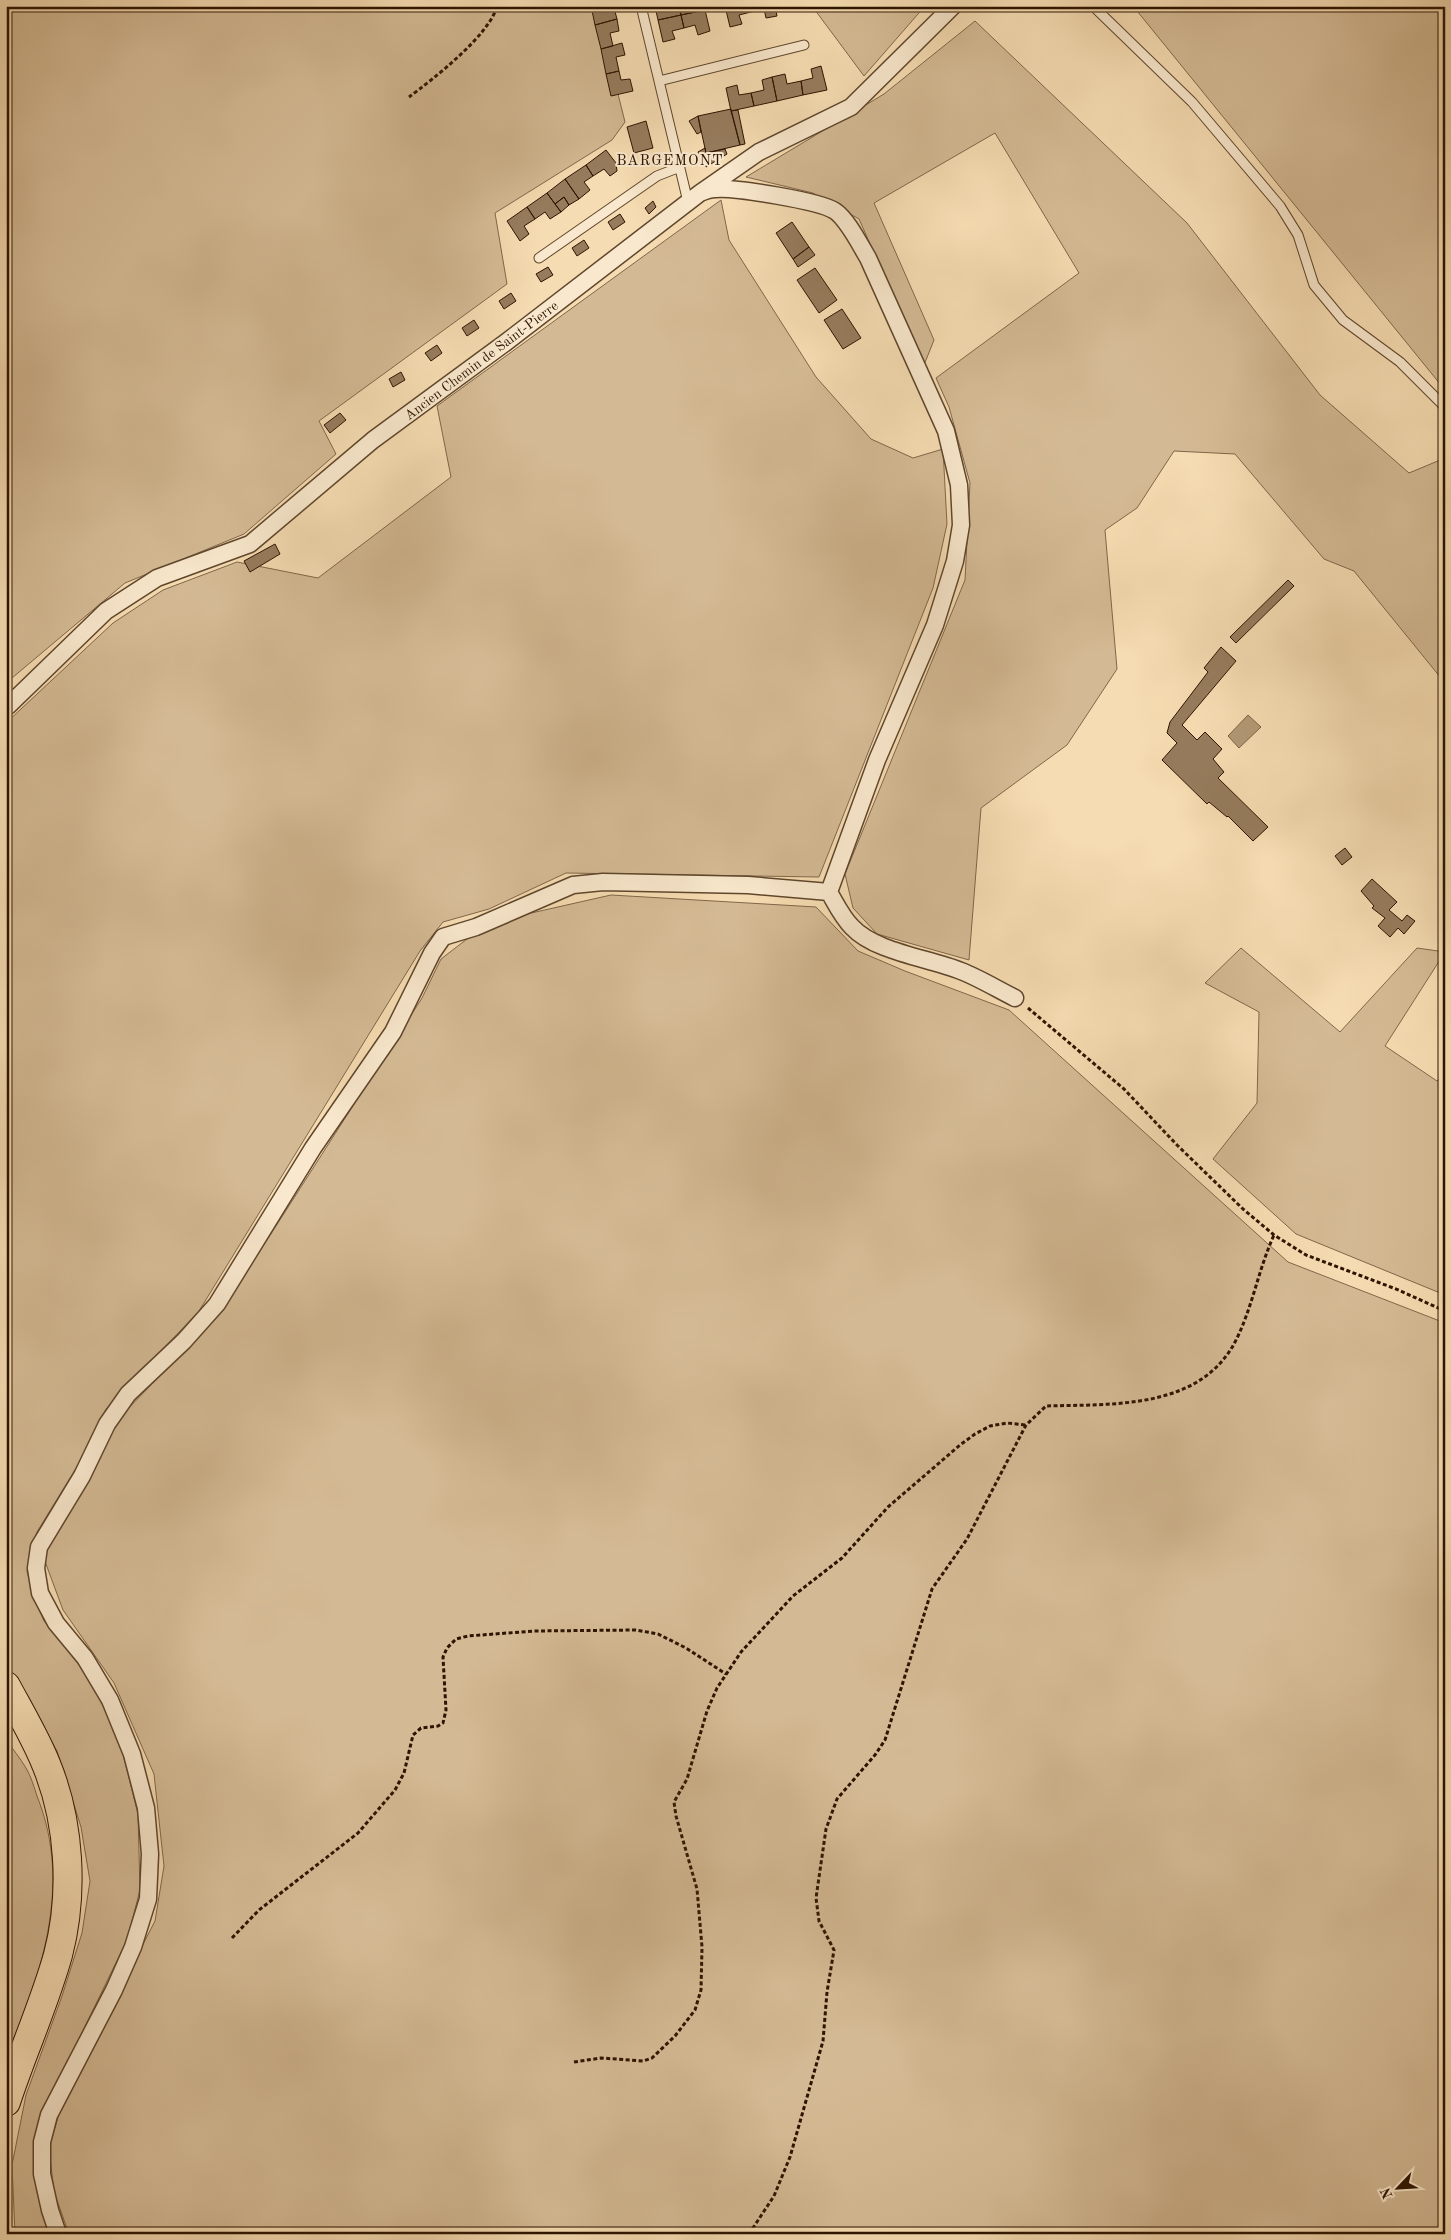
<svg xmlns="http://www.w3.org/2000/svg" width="1451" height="2240" font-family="'Old Standard TT',serif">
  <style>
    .green { fill: #d4ba94; stroke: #80674a }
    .water { fill: #b29875; stroke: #7d6346 }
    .building { fill: #967c5d; stroke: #2d1400 }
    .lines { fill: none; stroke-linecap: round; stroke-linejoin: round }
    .service-casing { stroke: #5f462c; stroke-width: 11 }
    .minor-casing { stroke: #5f462c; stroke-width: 19 }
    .motorway-casing { stroke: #2d1400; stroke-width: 30 }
    .path { stroke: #2d1400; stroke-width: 3; stroke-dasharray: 4 2.5; stroke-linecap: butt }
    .service { stroke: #f9e8cd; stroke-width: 9 }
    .minor { stroke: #f9e8cd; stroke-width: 16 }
    .motorway { stroke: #f6dcb2; stroke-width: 28 }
    .labels { text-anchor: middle; stroke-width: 4; stroke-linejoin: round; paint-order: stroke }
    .street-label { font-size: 14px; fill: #2d1400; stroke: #f9e8cd }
    .neighbourhood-label { font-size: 15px; letter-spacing: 1px; fill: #2d1400; stroke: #f9e8cd }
  </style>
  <rect width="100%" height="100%" fill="#f6dcb2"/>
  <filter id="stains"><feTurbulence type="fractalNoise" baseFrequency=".004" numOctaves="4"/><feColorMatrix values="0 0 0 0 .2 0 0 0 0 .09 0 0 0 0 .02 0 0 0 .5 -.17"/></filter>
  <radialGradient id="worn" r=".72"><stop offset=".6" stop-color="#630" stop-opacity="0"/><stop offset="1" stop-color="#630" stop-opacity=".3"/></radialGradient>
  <path class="green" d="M9,6h587l29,116 -13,18 -117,73 12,71 -188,137 17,33 -92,80 -119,49 -119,100v-674z
    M812,6h113l-61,70z
    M1133,6h312v384z
    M975,21l212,202 133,172 89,78 36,-15v225l-91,-112 -30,-12 -89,-105 -61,-3 -37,57 -32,22 12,139 -50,76 -86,63 -12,152 -92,-26 -24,-26 -8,-34 120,-294 5,-97 -21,-76 -13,-29 143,-105 -84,-140 -121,70 60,137 -10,25 -65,-146 -46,-26 -67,-16 138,-83z
    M721,200l8,40 87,137 55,62 42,19 30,-9 4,75 -14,64 -114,289 -253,-4 -77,36 -46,13 -23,29 -221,360 -93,98 -25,51 -44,72 -10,39 6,24 11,26 44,55 31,62 19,76 2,76 -13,50 -86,177 -5,32 1,43 14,42h-36l-3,-69 14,-70 36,-99 20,-63 8,-52 -9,-54 -24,-76 -51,-89v-939l107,-100 50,-33 74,-28 81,16 133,-101 -14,-71z
    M611,895l205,12 42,44 47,20 104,39 279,252 157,61v911h-1376l-15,-42 -5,-44 12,-41 16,-35 78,-151 9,-55 -10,-92 -40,-91 -51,-73 -20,-54 49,-84 25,-52 102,-105 203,-317 19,-39 26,-20 51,-23z
    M1241,948l99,84 77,-84 28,4 -60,94 52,35 8,-8v222l-149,-61 -83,-75 44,-56 2,-91 -54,-29z
    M6,1740c7,9 14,18 20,28 5,8 8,19 11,28 37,93 2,180 -31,268z"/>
  <path class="water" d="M1248,715l13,12 -22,21 -11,-12z"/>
  <path class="building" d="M591,6h12l1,4 10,-2 3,11 -22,6z
    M655,6h24l2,9 -23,5z
    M679,6h25l1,4 -24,5z
    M725,6h24l2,6 -12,3 3,9 -12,3z
    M749,6h26l2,10 -11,2 -2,-9 -13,3z
    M705,10l5,21 -12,4 -3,-10 -11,3 -3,-13z
    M681,15l3,13 -12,3 3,8 -12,3 -5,-22z
    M617,19l2,12 -9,2 3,13 -12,3 -6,-24z
    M622,43l3,12 -9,2 3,14 -13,3 -5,-25z
    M821,66l6,24 -24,5 -2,-14 12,-3 -2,-9z
    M619,71l2,9 9,-1 3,12 -22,5 -5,-22z
    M785,74l2,10 14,-3 2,14 -26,6 -5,-24z
    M772,77l5,24 -23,5 -3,-13 13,-3 -2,-10z
    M737,85l2,10 12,-2 3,13 -23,5 -5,-23z
    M731,109l9,36 -34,8 -8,-37z
    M738,110l7,34 -5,1 -9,-34z
    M698,116l3,16 -4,2 -8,-13z
    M646,121l7,27 -19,5 -7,-26z
    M705,148l1,5 19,-4 2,5 -21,13 -8,-15z
    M606,150l10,13 1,8 -7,5 -6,-7 -11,7 -7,-11z
    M586,165l7,11 -9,6 6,8 -11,9 -14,-20z
    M565,179l14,20 -10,6 -5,-8 -9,7 -8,-11z
    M547,193l14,19 -11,7 -5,-7 -10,7 -8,-12z
    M564,197l5,8 -8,7 -6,-8z
    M653,201l3,6 -7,7 -4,-6z
    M527,207l8,12 -11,7 5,8 -9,7 -13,-20z
    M620,214l5,8 -12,8 -5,-8z
    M792,222l17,25 -16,12 -17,-26z
    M584,240l5,8 -12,8 -5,-8z
    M809,247l6,8 -17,12 -5,-8z
    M548,267l5,8 -12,7 -5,-8z
    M815,268l22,32 -18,13 -22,-33z
    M511,293l5,8 -12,8 -5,-8z
    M842,309l19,29 -18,11 -19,-29z
    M474,320l5,8 -12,8 -5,-8z
    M437,345l5,8 -11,8 -6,-8z
    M401,372l4,8 -12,7 -4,-8z
    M340,413l6,7 -16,13 -6,-8z
    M275,544l5,10 -30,18 -6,-11z
    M1288,580l6,6 -58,57 -6,-6z
    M1221,647l15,14 -54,64 15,15 8,-8 17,17 -9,10 11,13 -6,6 50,49 -15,14 -25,-25 -1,1 -18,-15 -2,2 -45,-44 15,-17 -10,-10 3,-11 38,-50 -4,-4z
    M1345,848l7,9 -10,8 -7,-9z
    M1372,879l25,23 -8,8 13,11 5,-6 8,6 -11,13 -6,-6 -8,9 -12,-11 7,-8 -13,-10 2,-2 -13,-15z"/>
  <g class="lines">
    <defs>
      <path id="service" d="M641,6l47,196
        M1093,6l99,96 88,104 18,29 16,50 29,35 57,42 45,45
        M659,81l145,-36
        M539,258l118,-82 23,-9"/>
      <path id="minor" d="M8,706l98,-95 51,-33 93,-34 123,-104 132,-97 195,-150 59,-41 92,-45 102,-101
        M829,892c7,12 13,25 23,35 23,25 77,31 109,44 18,7 36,18 54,27
        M58,2234l-8,-24 -8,-36v-32l7,-27 65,-125 19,-43 15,-48 2,-45 -4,-46 -14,-54 -22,-54 -25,-42 -29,-35 -16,-30 -4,-25 3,-21 43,-71 25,-52 21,-30 56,-53 33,-37 96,-156 80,-116 39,-79 11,-16 33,-10 97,-42 30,-3 145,3 81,7 48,-132 58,-135 20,-64 6,-36 -2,-40 -13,-54 -78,-173c-8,-13 -20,-38 -33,-47 -15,-10 -101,-24 -120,-22 -5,0 -10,2 -15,4"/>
      <path id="motorway" d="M6,1686c14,26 29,51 40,78 24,58 28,130 12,191 -14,50 -36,98 -52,147"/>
    </defs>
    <use href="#service" class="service-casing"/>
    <use href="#minor" class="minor-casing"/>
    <use href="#motorway" class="motorway-casing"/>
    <path class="path" d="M409,97c23,-17 81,-62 88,-91
      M1028,1008l96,81 53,56 66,64 31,26 32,20 90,34 49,22
      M232,1938l27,-28 99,-77 37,-43 9,-17 9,-38 8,-7 17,-2 5,-3 3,-13 -3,-53 4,-9 9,-9 12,-3 66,-5 102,-1 22,4 28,14 40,26
      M574,2062l27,-4 42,3 9,-3 23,-22 20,-26 6,-20 1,-43 -5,-58 -21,-73 -2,-14 13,-23 20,-68 10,-23 24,-36 52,-56 49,-38 46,-51 72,-62 15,-11 15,-8 17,-3 19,2
      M749,2234l25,-38 16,-39 33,-116 4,-49 7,-42 -15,-29 -3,-23 10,-69 11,-30 38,-44 10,-15 47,-151 35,-50 59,-114 20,-19c69,-2 158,4 192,-70 15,-32 21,-68 36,-101"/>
    <use href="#service" class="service"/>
    <use href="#minor" class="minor"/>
    <use href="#motorway" class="motorway"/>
  </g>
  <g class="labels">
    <g class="street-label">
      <text transform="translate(481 360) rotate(-37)" y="5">Ancien Chemin de Saint-Pierre</text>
    </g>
    <g class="neighbourhood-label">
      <text x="670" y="165">BARGEMONT</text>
    </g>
  </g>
  <rect width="1451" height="2240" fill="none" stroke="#f6dcb2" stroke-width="25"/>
  <rect x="8" y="8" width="1436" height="2225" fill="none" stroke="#2d1400" stroke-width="2.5"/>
  <rect x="12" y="12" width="1426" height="2215" fill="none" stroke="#2d1400"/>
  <g transform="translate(1398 2188) rotate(245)" stroke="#f9e8cd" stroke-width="4" paint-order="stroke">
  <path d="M0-4L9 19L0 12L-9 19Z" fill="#2d1400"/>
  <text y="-8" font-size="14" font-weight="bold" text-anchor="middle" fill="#2d1400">N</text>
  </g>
  <rect width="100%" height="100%" filter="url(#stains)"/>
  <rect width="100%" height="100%" fill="url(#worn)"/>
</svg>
